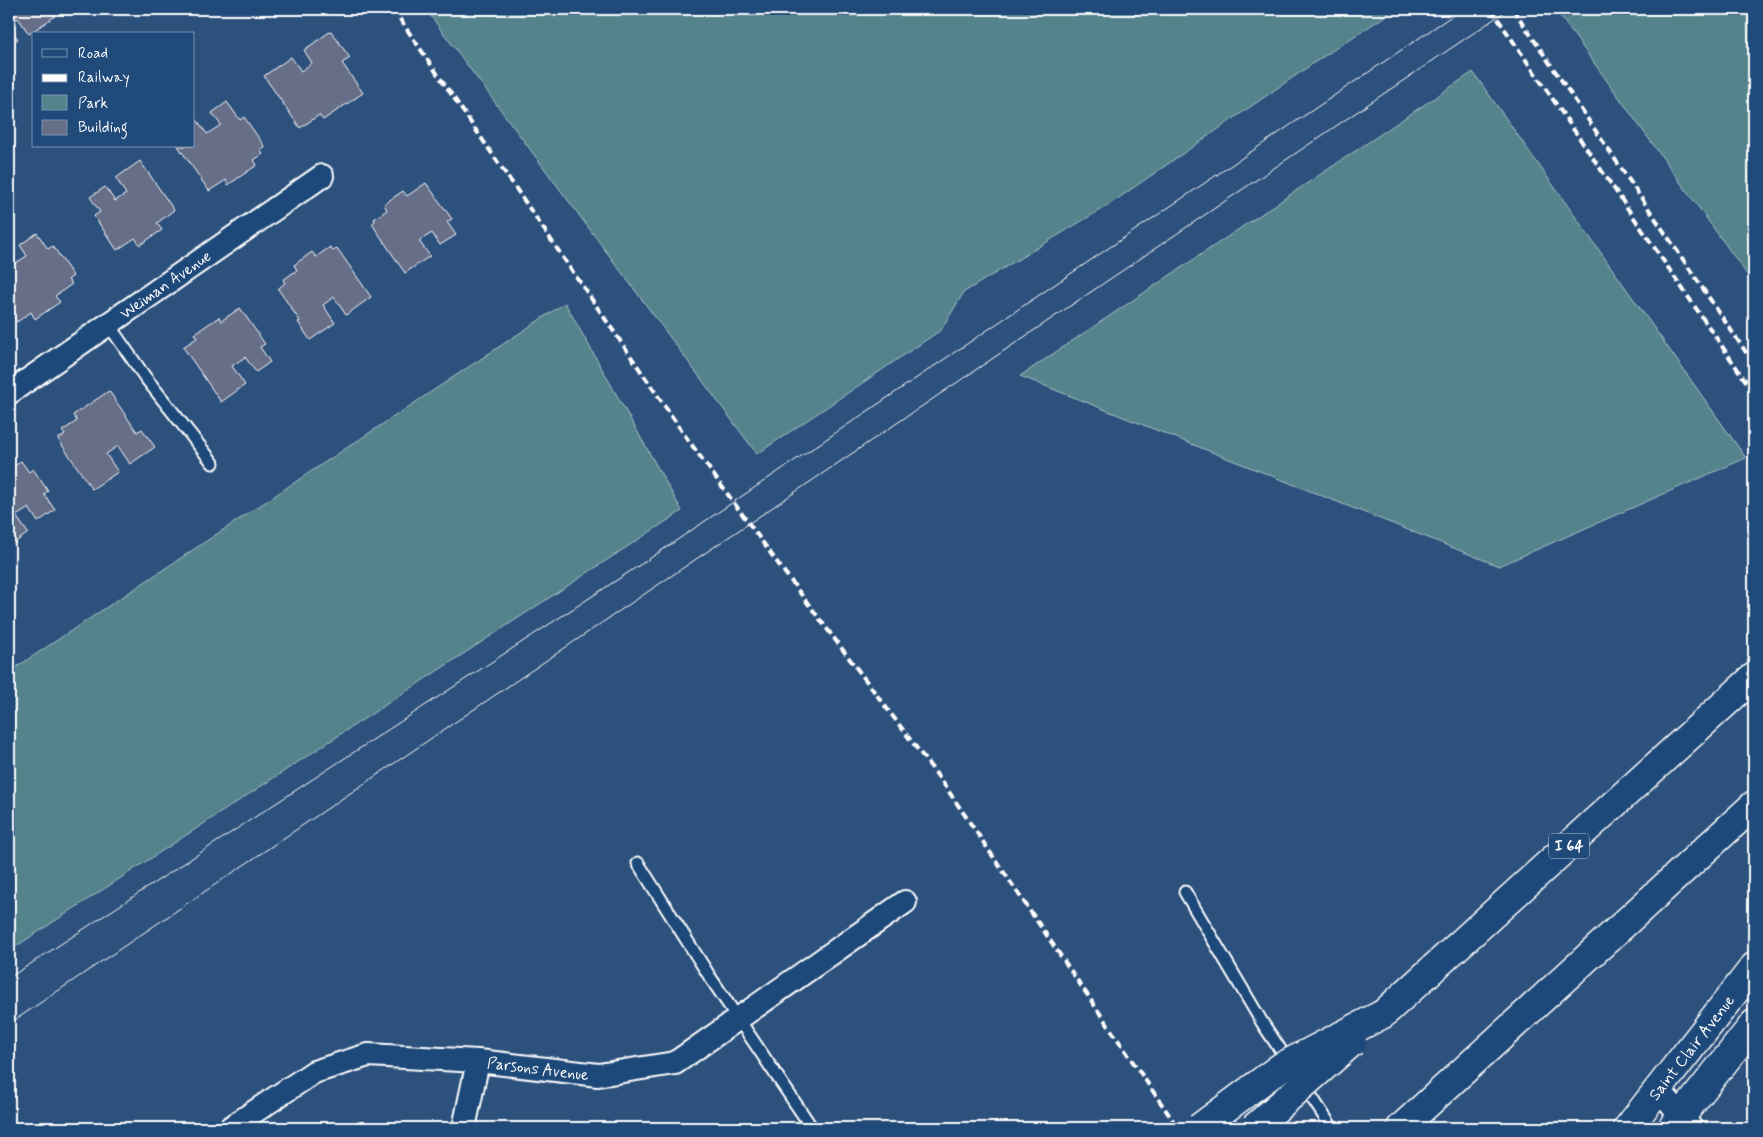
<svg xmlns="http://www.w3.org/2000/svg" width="1763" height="1137" font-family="Mynerve,sans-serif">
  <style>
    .green { fill: #55838c; stroke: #aac1c6 }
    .building { fill: #666e88; stroke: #fff }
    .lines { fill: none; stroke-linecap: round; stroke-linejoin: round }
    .lane-casing { stroke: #fff; stroke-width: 15 }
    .street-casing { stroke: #fff; stroke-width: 26 }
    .secondary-casing { stroke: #fff; stroke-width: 31 }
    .highway-casing { stroke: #fff; stroke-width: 31 }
    .lane { stroke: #1f4a7a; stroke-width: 11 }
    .street { stroke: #1f4a7a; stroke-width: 22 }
    .secondary { stroke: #1f4a7a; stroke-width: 28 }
    .highway { stroke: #1f4a7a; stroke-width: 28 }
    .tram { stroke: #fff; stroke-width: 1 }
    .rail { stroke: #fff; stroke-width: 4; stroke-dasharray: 8 4; stroke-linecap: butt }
    .highway-bridge-casing { stroke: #fff; stroke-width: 31; stroke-linecap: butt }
    .highway-bridge { stroke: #1f4a7a; stroke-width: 28 }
    .labels { text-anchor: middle; stroke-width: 5; stroke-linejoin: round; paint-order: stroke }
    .shield { fill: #1f4a7a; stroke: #bcc9d7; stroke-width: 1 }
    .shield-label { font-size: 15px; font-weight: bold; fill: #fff }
    .street-label { font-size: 16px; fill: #fff; stroke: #1f4a7a }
  </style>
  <rect width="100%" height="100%" fill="#2d517d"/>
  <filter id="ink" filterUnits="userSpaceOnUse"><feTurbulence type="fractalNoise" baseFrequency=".02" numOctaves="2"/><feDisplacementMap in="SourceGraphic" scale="10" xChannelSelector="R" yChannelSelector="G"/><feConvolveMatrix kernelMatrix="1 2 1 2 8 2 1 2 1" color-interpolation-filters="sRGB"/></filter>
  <g filter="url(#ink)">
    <path class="green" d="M438,9h958l-78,51 -208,144 -146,88 -23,38 -184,124 -327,-439z
      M1555,9h199v275z
      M1473,72l273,386 -247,108 -479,-190z
      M565,303l117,208 -673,440v-279z"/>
    <path class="building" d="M9,9h41l5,7 -26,18 -11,-16 -9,7z
      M9,26l9,13 -9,6z
      M331,31l19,27 -8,5 21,30 -40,27 -4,-5 -19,13 -36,-52 27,-19 10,14 11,-8 -8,-13z
      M227,102l13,18 4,-3 21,30 -5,3 3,4 -9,6 3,5 -29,20 -2,-5 -17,11 -31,-45h16v-23l3,-3 10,14 14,-9 -9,-12z
      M140,161l34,49 -17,13 5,7 -22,15 -5,-7 -18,12 -23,-34 6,-4 -10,-15 15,-10 10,14 11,-7 -10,-16z
      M426,183l26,36 -5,3 9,13 -16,10 -8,-12 -13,8 11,15 -25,17 -33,-49 3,-3 -1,-2 13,-9 -3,-6 19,-13 4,5z
      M37,233l11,16 5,-3 20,30 -5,4 4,4 -17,12 5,6 -25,17 -4,-7 -14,10 -8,-12v-54l5,8 13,-8 -7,-11z
      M330,247l3,4 4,-3 34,49 -25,18 -12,-18 -11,8 12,18 -25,17 -12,-18 2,-1 -22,-32 7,-6 -2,-3 14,-10 -3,-5 18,-13 4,5z
      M240,308l25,36 -5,3 10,15 -14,10 -11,-15 -13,9 13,19 -24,17 -38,-55 14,-9 -3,-4 25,-17 2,4z
      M109,391l28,41 5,-3 13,18 -25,17 -12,-18 -12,8 12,18 -26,17 -34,-50 7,-4 -3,-4 15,-10 -4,-6z
      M21,461l8,11 4,-3 15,22 -4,3 11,16 -17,12 -9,-14 -13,8 12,17 -19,14v-77z"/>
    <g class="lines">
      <defs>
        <path id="lane" d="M108,324l37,53 68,86
          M638,863l72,114 102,151
          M1185,892l78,132 27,40
          M1303,1084l29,44"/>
        <path id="street" d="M9,393l313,-217
          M1659,1089l32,39
          M230,1128l84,-56 54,-17 110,6 120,14 77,-12 230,-161
          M464,1128l14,-67"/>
        <path id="secondary" d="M1628,1128l126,-161
          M1672,1128l82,-104"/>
        <path id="highway" d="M1383,1014l371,-337
          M1401,1128l353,-323"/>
      </defs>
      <use href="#lane" class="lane-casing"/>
      <use href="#street" class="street-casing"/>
      <use href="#secondary" class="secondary-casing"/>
      <use href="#highway" class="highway-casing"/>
      <use href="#lane" class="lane"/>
      <use href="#street" class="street"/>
      <use href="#secondary" class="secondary"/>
      <use href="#highway" class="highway"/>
      <path class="tram" d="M9,978l643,-421 810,-548
        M9,1024l1500,-1015"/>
      <path class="rail" d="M393,9l293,428 99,136 158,210 235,345
        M1491,9l263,384
        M1513,9l241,355"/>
      <defs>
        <path id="highway-bridge" d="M1199,1128l82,-61 102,-53
          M1254,1128l98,-86"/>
      </defs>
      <use href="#highway-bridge" class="highway-bridge-casing"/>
      <use href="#highway-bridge" class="highway-bridge"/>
    </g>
  </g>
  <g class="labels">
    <rect class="shield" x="1549" y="833.5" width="40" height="25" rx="4"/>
    <g class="shield-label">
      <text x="1569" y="851">I 64</text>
    </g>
    <g class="street-label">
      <text transform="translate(165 284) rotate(-35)" y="6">Weiman Avenue</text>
      <text transform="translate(1691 1047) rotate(-52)" y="6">Saint Clair Avenue</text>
      <text transform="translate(538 1068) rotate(7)" y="6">Parsons Avenue</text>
    </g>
  </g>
  <rect width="1763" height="1137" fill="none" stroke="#1f4a7a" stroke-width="30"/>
  <rect x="15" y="15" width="1733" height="1107" fill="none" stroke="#fff" stroke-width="2" filter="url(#ink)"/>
  <rect x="32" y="32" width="162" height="115" fill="#1f4a7a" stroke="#7992af"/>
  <rect x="42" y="49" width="25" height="8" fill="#1f4a7a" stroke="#7992af"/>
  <text x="78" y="58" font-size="15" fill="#ffffff">Road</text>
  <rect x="42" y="74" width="25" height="8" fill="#ffffff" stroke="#7992af"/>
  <text x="78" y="82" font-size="15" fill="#ffffff">Railway</text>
  <rect x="42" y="95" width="25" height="15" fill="#55838c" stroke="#7992af"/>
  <text x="78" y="108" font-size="15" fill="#ffffff">Park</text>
  <rect x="42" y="120" width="25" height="15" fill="#666e88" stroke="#7992af"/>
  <text x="78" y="132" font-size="15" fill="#ffffff">Building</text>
</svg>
